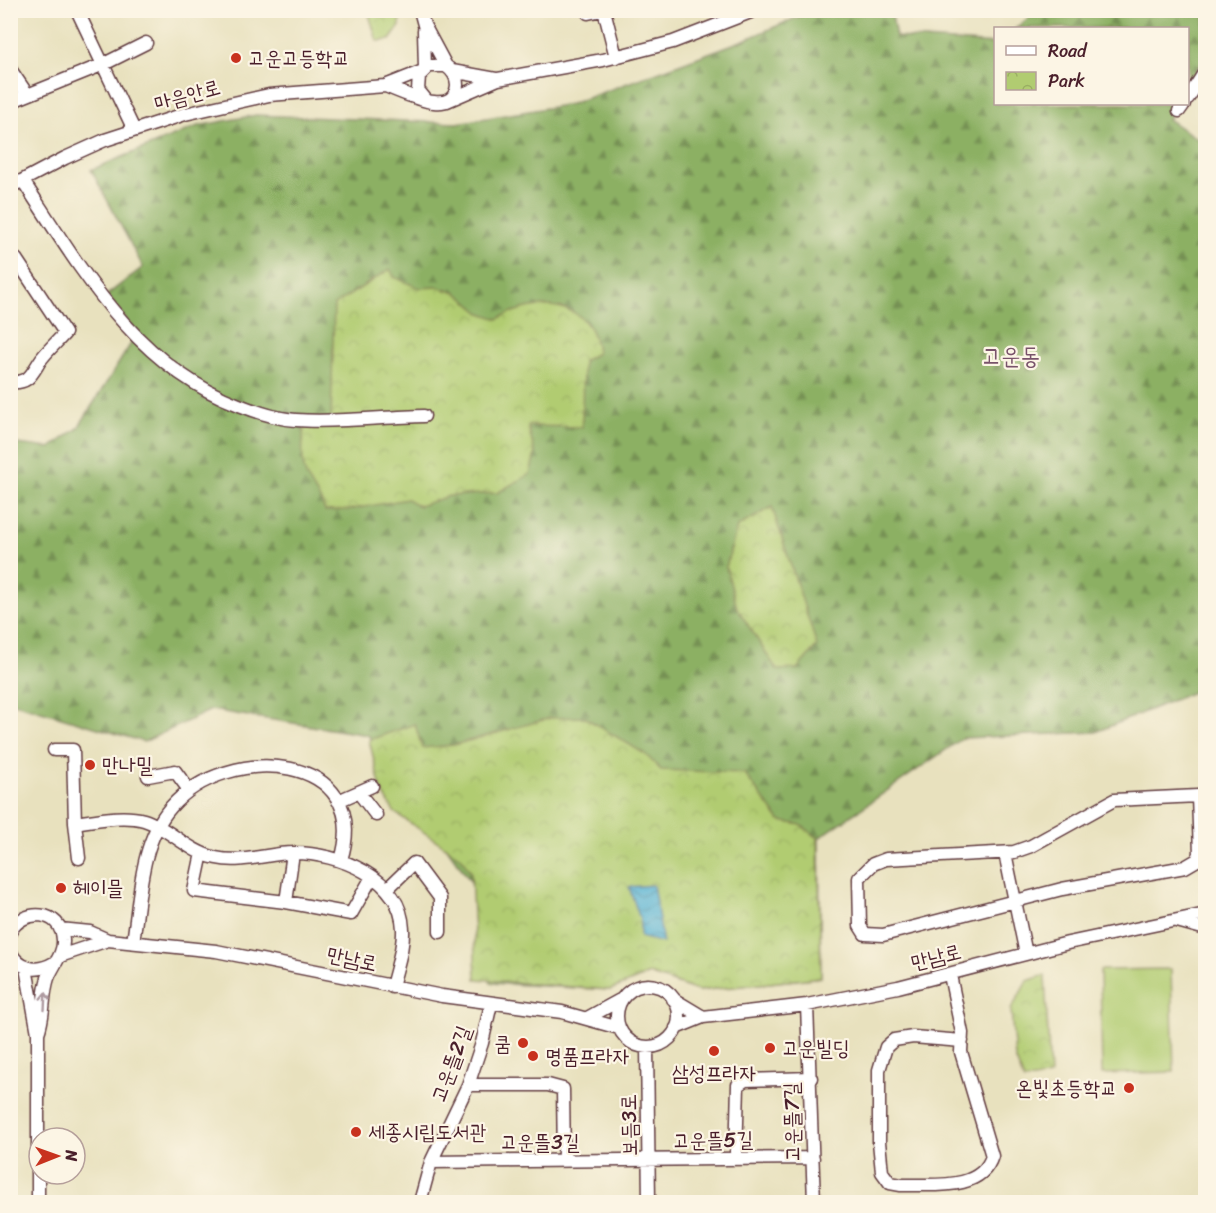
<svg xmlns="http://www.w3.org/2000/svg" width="1216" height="1213" font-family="Sriracha,'Poor Story',sans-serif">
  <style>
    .green { fill: #b1cc71; stroke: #7e764e; stroke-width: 1.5 }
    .forest { fill: url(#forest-firs); stroke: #6b6847; stroke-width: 1.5 }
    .park { fill: url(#park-crowns); stroke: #7e764e; stroke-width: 1.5 }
    .water { fill: url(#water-waves); stroke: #506980; stroke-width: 1.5 }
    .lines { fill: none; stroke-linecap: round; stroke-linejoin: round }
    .minor-casing { stroke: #623c41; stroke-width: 15 }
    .minor { stroke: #fff; stroke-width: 12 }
    .oneway { stroke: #ae9aa0 }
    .poi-dot { fill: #c8321e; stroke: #fcf5e5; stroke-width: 2 }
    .labels { text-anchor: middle; stroke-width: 4.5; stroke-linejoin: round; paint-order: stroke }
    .poi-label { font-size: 21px; fill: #4a1f2b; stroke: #fcf5e5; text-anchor: start }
    .street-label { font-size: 21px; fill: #4a1f2b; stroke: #fcf5e5 }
    .quarter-label { font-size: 24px; fill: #79536b; stroke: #fcf5e5 }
  </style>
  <defs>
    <pattern id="forest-firs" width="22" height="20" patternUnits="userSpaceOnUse" patternTransform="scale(1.5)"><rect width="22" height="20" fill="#8cb063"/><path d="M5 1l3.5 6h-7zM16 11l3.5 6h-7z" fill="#748f52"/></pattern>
    <pattern id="park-crowns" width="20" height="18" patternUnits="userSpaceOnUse" patternTransform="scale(1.5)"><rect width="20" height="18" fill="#b1cc71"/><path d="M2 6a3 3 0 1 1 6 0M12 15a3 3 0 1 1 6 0" fill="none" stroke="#9aaf62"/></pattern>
    <pattern id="water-waves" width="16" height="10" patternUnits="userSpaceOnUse" patternTransform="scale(1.5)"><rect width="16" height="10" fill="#56b3d4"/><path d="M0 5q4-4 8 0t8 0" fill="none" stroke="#4991ac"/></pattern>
  </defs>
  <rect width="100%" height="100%" fill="#fcf5e5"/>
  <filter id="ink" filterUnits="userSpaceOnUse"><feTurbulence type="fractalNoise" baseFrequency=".0167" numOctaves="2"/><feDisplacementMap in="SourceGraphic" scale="12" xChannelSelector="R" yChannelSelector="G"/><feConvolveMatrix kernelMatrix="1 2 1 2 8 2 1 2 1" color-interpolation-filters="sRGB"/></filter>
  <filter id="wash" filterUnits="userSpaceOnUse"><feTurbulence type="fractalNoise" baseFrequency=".008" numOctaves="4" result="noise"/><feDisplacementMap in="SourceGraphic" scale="24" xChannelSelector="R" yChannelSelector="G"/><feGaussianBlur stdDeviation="1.35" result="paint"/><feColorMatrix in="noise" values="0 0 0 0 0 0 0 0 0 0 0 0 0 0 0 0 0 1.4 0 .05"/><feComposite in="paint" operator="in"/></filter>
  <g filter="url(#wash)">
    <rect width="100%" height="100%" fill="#e8e1be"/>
    <path class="green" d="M1171,969l3,103 -72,2 -2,-104z"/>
    <path class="forest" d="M891,10l5,27 99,7 1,60h181l-9,15 37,25v543l-109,45 -133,6 -144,100 2,139 -123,14 -49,-17 -39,16 -119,-7 -13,-91 -110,-157 -157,-25 -67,32 -133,-40 -1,-259 40,5 28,-20 59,-94 -30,-39 36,-28 -52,-97 107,-44 58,-11 201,8 114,-19 173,-64 68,-29z
      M1032,11h173v45l-17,30v-58h-172l14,-11z"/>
    <path class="park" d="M368,11h32v15l-10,14 -13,1z
      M390,269l4,8 25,11 18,-1 20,6 24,20 17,6c38,-22 95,-20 99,34l-14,8 -1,66 -54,-1 7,28 -5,20 -33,19 -48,3 -30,10 -12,-7 -59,11 -23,1c-4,-14 -12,-21 -18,-34 -7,-13 -4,-37 -3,-52l27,-2 3,-118z
      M772,507l45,139 -20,23 -20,1 -40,-62 -11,-41 11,-40z
      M584,717l61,37 16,16 83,3 36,48 21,4 17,13 3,139 -123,14 -49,-17 -39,16 -134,-11 -5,-106 -9,-15 -68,-46 -13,-23 -12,-49 46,-16 7,24 32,-3 96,-27z
      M1045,975l5,101 -26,5 -9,-23 -4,-48 16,-29z"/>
    <path class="water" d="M653,885l10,58 -23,-6v-18l-11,-32z"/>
  </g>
  <g filter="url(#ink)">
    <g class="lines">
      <defs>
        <path id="minor" d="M77,10l57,120
          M420,10l4,15 22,41
          M587,10l1,3 14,-3
          M604,10l12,47
          M424,30l1,39
          M10,69l17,25
          M452,71l44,8
          M385,86c18,6 69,34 72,-1 0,-8 -4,-14 -11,-19h-17l-10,10 -1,14 9,11
          M1188,98l18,-28
          M447,101l51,-22 105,-19 70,-18 83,-32
          M10,102l94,-38 42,-21
          M1179,111l5,-7
          M23,181c58,88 112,185 216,224 18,7 38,14 57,15 42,3 86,-3 128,-4
          M10,187l55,-29 40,-18 80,-26 84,-19 116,-9 38,-15
          M10,263l6,-4 49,74c-7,8 -16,16 -23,25 -10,14 -11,26 -32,24
          M54,750h19l2,73c21,-3 48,-9 69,-3 24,7 44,32 72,38 27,6 52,-5 78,-5 44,0 107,24 109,76 1,19 -7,40 -11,58
          M148,776l27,-5 14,19
          M359,793l17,22
          M1198,796l2,58 -3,6 -12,7 -123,22 -179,46 -18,-1 -5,-8 -1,-48 14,-14 13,-5 128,-7 17,-6 83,-46z
          M338,801l34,-15
          M75,823l4,35
          M202,853l-8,38 92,11 65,12 21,-37
          M1005,853l21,101
          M387,889l27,-26 26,35v34
          M286,902l7,-49
          M1177,921l29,8
          M60,929l30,3 18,8 108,11 226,45 120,16 57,16
          M10,932c13,-25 52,-22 53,8 1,14 -10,25 -15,38 -6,18 -3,37 -10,55l-12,-65
          M133,942c7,-44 7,-100 38,-135 57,-66 203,-54 170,53
          M10,951c9,19 27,22 44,12
          M60,956l48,-16
          M950,975l12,58 -1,19 31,104c-11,36 -60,28 -91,29l-11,-2 -8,-11 -3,-30v-72l7,-23 8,-7 19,-3 49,4
          M617 1016a31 31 0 1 1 62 0a31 31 0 1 1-62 0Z
          M673,999l30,18
          M807,1005l7,197
          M589,1017l31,-17
          M676,1028l27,-11 104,-12 91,-18 170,-44 138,-29
          M647,1047l2,155
          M468,1085h80l15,4 1,72
          M736,1159l2,-74 7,-5 66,-2
          M431,1162l382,-4
          M38,1202v-169
          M420,1202l11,-40 37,-77 14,-42 9,-39"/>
      </defs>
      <use href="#minor" class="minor-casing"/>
      <use href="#minor" class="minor"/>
    </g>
    <defs><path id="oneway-shaft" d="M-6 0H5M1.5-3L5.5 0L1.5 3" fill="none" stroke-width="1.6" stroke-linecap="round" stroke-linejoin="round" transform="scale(1.5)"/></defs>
    <use class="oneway" href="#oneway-shaft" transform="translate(45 1001) rotate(-87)"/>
  </g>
  <g class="poi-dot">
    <circle cx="236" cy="58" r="6"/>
    <circle cx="90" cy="765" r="6"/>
    <circle cx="61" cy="888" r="6"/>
    <circle cx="523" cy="1043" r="6"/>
    <circle cx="770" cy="1048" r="6"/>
    <circle cx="714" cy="1051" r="6"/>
    <circle cx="533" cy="1056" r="6"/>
    <circle cx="1129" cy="1088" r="6"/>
    <circle cx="356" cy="1132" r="6"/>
  </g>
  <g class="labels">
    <g class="poi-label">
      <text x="248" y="65">고운고등학교</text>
      <text x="102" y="772">만나밀</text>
      <text x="73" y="895">헤이믈</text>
      <text x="511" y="1050" text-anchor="end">쿰</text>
      <text x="782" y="1055">고운빌딩</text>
      <text x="545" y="1063">명품프라자</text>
      <text x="714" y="1080" text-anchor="middle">삼성프라자</text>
      <text x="1117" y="1095" text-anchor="end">온빛초등학교</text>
      <text x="368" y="1139">세종시립도서관</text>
    </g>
    <g class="street-label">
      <text transform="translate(187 95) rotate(-15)" y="7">마음안로</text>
      <text transform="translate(936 957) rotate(-14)" y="7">만남로</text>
      <text transform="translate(352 959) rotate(12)" y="7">만남로</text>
      <text transform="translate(451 1064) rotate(-70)" y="7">고운뜰2길</text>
      <text transform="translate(792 1122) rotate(-91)" y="7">고운뜰7길</text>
      <text transform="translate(629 1125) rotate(-91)" y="7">보듬3로</text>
      <text transform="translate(713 1140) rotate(-1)" y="7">고운뜰5길</text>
      <text x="540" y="1149">고운뜰3길</text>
    </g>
    <g class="quarter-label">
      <text x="1011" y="364">고운동</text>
    </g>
  </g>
  <rect width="1216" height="1213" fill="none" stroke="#fcf5e5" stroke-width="36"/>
  <rect x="994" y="27" width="195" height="78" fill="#fcf5e5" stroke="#b59f9b" stroke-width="1.5"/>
  <rect x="1006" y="46" width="30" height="9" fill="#ffffff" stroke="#b59f9b" stroke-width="1.5"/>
  <text x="1048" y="57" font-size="18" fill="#4a1f2b">Road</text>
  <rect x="1006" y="72" width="30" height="18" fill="url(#park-crowns)" stroke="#b59f9b" stroke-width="1.5"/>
  <text x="1048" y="87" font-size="18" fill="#4a1f2b">Park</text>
  <g transform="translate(57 1156) rotate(89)"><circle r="28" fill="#fcf5e5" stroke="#b59f9b" stroke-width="1.5"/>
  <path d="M0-4.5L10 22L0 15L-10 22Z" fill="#c8321e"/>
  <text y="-9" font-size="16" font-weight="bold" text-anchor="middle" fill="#4a1f2b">N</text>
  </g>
</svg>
